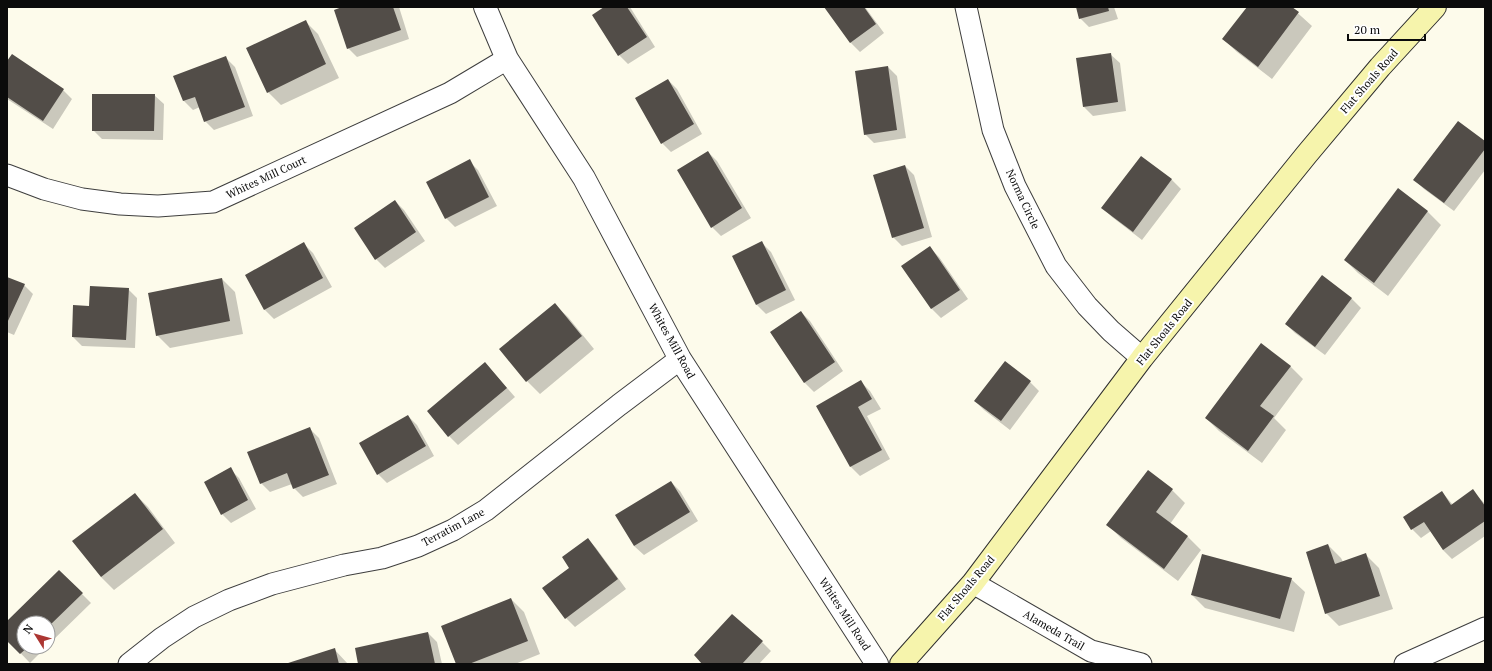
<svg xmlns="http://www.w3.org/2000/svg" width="1492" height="671" font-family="'PT Serif',serif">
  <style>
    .shadow { fill: #0003 }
    .building { fill: #524d48 }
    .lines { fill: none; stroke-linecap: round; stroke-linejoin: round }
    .minor-casing { stroke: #3e3e3e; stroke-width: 23 }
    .tertiary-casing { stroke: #3e3e3e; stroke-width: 24 }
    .secondary-casing { stroke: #2d2d2d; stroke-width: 24 }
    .minor { stroke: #fff; stroke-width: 21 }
    .tertiary { stroke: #fff; stroke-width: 22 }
    .secondary { stroke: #f6f4ac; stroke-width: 22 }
    .labels { text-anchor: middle; stroke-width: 4; stroke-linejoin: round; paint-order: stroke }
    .street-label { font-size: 11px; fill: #0b0b0b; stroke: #fff }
  </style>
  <rect width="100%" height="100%" fill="#fdfbeb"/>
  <path class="shadow" d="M346,7h53l10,32 -52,18 -9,-9z
    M606,7h24l25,40 -27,17 -9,-9z
    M825,7h40l19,26 -24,19 -9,-9z
    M1077,7h37l4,12 -29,8 -9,-9z
    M1248,7h43l21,19 -40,53 -35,-27 -14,-13z
    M305,21l13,13 21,44 -58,27 -13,-13z
    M1110,54l10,9 6,48 -33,5 -9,-9z
    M12,56l51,34 9,9 -19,30 -46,-30v-36z
    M226,58l9,9 18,49 -39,14 -9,-9 -5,-14 -7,3 -9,-9 -9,-24z
    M888,67l9,9 9,62 -32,5 -9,-9 -9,-63z
    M668,80l9,9 25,45 -31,18 -9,-9z
    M154,95l10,9 -1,36 -61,-1 -9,-9z
    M1485,143v27l-31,41 -30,-22 -9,-9z
    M708,152l9,9 34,57 -30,18 -9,-9z
    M1141,157l31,23 9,9 -39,51 -30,-23 -9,-9z
    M469,161l9,9 19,36 -42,21 -9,-9z
    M905,166l9,9 18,62 -30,9 -9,-9z
    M1398,190l30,22 13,13 -53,71 -30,-23 -13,-13z
    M395,201l9,9 21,31 -40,27 -9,-9z
    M762,243l9,9 24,48 -29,14 -9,-9 -24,-48z
    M304,244l9,9 19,34 -58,32 -9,-9 -18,-34z
    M930,248l9,9 29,42 -27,19 -9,-9 -29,-43z
    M1322,277l30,22 9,9 -36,47 -30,-22 -9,-9z
    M7,278l17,7 9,9 -19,41 -7,-3z
    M222,279l13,13 8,42 -73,14 -13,-13z
    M128,289l9,9 -2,50 -53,-2 -9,-9z
    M554,304l14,13 26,32 -54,45 -13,-13z
    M801,312l9,9 33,50 -29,21 -9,-9 -34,-50z
    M485,363l30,34 -57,48 -9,-9z
    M1290,366l13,13 -29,39 12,12 -24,33 -43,-32 -13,-13z
    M861,382l9,9 11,18 -14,7 23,43 -30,17 -9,-9 -34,-60z
    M1030,382l9,9 -29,39 -26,-20 -9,-9z
    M408,416l9,9 17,31 -47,27 -9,-9 -18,-31z
    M310,429l9,9 18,46 -34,13 -9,-9 -2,-4 -22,8 -9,-9z
    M230,469l9,9 17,31 -25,14 -9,-9z
    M671,482l9,9 18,30 -54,34 -10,-9z
    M1172,490l13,13 -15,21 18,13 13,13 -23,31 -57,-43 -13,-13z
    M1473,491l12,13v32l-33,23 -9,-9 -12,-19 -10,7 -9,-9 30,-37 11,13z
    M135,494l13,13 27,36 -61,47 -13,-13z
    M588,539l8,9 30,41 -51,38 -9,-9 5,-50z
    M1328,545l13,13 2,4 23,-7 13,13 14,41 -54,17 -13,-13z
    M59,571l32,32 -43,42v-22h-24v24h22l-16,16 -23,-24v-16z
    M1291,579l14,13 -11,40 -89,-24 -13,-13z
    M511,599l13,13 16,42 -25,10h-58z
    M428,633l9,9 5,22h-83z
    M762,642l9,9 -12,13h-55z
    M334,649l14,15h-61z"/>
  <path class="building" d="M342,7h51l8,23 -54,19 -13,-39z
    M604,7h23l20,30 -29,19 -26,-41z
    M824,7h40l12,17 -26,19z
    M1076,7h32l1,4 -30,8z
    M1247,7h45l7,5 -41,55 -36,-28z
    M306,20l20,44 -59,29 -21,-45z
    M1111,53l7,49 -35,5 -7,-49z
    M12,54l52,35 -21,32 -36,-24v-36z
    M226,56l19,51 -41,15 -9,-25 -12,4 -10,-25z
    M888,66l9,64 -33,5 -9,-64z
    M668,79l26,45 -33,20 -26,-46z
    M92,94h63l-1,37h-62z
    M1458,121l27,20v8l-41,54 -31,-23z
    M708,151l34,57 -31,20 -34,-58z
    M1141,156l31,23 -39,53 -32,-24z
    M470,159l19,38 -44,22 -19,-37z
    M905,165l19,63 -32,10 -19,-63z
    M1398,188l30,23 -54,72 -30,-23z
    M395,200l21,32 -41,28 -21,-32z
    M762,241l24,49 -30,15 -24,-49z
    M304,242l19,36 -59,32 -19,-35z
    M930,246l30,44 -29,19 -30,-43z
    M1322,275l30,23 -37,49 -30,-23z
    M7,277l18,7 -18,39z
    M222,278l8,43 -74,15 -8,-43z
    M90,286l39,2 -3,52 -54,-3 1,-32 16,1z
    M555,303l27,33 -56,46 -27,-33z
    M801,311l34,51 -31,21 -34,-51z
    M1261,343l30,23 -31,40 14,10 -26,35 -43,-33z
    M1005,361l26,20 -30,40 -27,-20z
    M485,362l22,26 -59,49 -21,-26z
    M861,380l11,19 -14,8 24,43 -32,17 -34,-61z
    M408,415l18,31 -49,29 -18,-32z
    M310,427l19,48 -36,14 -6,-16 -27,11 -13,-32z
    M231,467l17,33 -27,15 -17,-33z
    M1148,470l25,19 -17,23 32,24 -24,33 -58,-44z
    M671,481l19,31 -56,34 -19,-31z
    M1473,489l12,17v15l-42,29 -19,-28 -13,8 -8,-13 39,-26 9,14z
    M135,493l28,36 -62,48 -29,-36z
    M588,538l30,41 -53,40 -23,-31 27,-20 -7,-11z
    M1328,544l7,20 31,-11 14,43 -55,18 -19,-62z
    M1202,554l90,24 -12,41 -89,-24z
    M59,570l24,23 -35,34v-4h-24v24h4l-8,7 -13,-13v-20z
    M511,598l17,43 -59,23h-13l-15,-38z
    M732,614l31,27 -21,23h-40l-8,-9z
    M428,632l7,32h-77l-3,-16z
    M335,648l4,16h-54z"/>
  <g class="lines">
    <defs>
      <path id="minor" d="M966,7l27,123 22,56 41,80 31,40 24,25 31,27
        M7,175l37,14 38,10 38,5 38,2 55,-4 237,-109 57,-34
        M973,583l118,68 50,13
        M129,664l33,-26 32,-21 35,-17 43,-16 72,-19 38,-7 36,-12 35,-16 33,-20 133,-105 61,-46
        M1405,664l80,-36"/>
      <path id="tertiary" d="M485,7l22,52 77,119 96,181 197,305"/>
      <path id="secondary" d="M901,664l72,-81 169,-225 165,-204 73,-87 55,-60"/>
    </defs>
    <use href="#minor" class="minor-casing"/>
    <use href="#tertiary" class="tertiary-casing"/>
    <use href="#secondary" class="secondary-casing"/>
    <use href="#minor" class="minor"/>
    <use href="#tertiary" class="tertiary"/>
    <use href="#secondary" class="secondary"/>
  </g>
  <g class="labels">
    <g class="street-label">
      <text transform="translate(1369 81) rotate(-49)" y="4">Flat Shoals Road</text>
      <text transform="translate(266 177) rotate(-25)" y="4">Whites Mill Court</text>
      <text transform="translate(1023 199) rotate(65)" y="4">Norma Circle</text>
      <text transform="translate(1164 332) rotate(-51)" y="4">Flat Shoals Road</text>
      <text transform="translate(672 341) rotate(61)" y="4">Whites Mill Road</text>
      <text transform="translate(453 527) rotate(-28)" y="4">Terratim Lane</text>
      <text transform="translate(966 588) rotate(-50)" y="4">Flat Shoals Road</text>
      <text transform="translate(845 614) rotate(57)" y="4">Whites Mill Road</text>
      <text transform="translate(1054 630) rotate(30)" y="4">Alameda Trail</text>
    </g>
  </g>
  <rect width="1492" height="671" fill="none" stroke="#0b0b0b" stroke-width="16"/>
  <g transform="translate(36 635) rotate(307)"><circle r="19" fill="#ffffff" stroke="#9d9d9d"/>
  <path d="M0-3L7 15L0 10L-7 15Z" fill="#ac3632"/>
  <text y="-6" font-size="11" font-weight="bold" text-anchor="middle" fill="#0b0b0b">N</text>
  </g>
  <path d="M1348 34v6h77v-6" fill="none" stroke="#0b0b0b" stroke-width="2"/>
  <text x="1354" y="34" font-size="12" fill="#0b0b0b" stroke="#ffffff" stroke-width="3" paint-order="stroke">20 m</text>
</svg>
